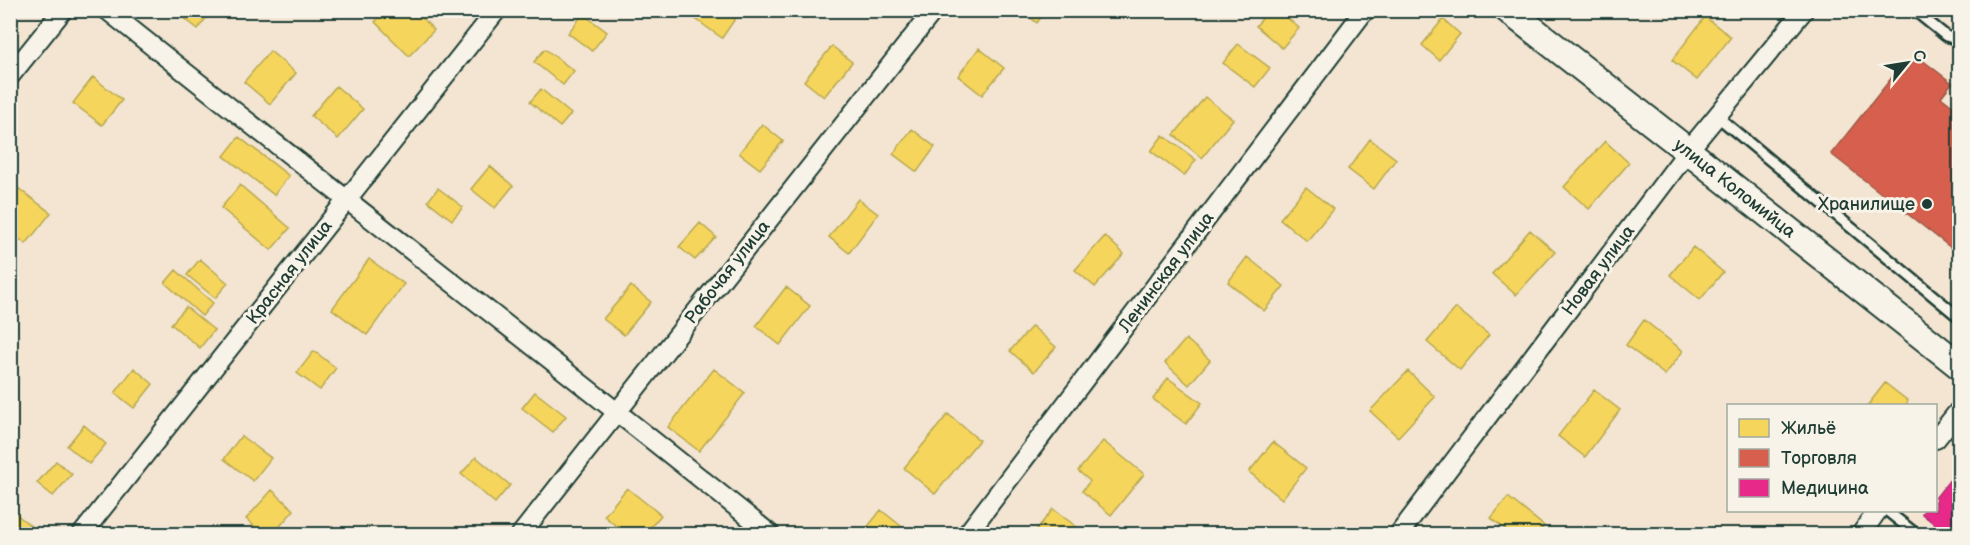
<svg xmlns="http://www.w3.org/2000/svg" width="1970" height="545" font-family="'Balsamiq Sans',sans-serif">
  <style>
    .homes { fill: #f6d55c; stroke: #b6a750; stroke-width: 1.5 }
    .shops { fill: #d6604d; stroke: #9f5646; stroke-width: 1.5 }
    .health { fill: #e7298a; stroke: #ab2f70; stroke-width: 1.5 }
    .lines { fill: none; stroke-linecap: round; stroke-linejoin: round }
    .lane-casing { stroke: #1f3d34; stroke-width: 14 }
    .street-casing { stroke: #1f3d34; stroke-width: 22 }
    .secondary-casing { stroke: #1f3d34; stroke-width: 30 }
    .lane { stroke: #f7f3e8; stroke-width: 9 }
    .street { stroke: #f7f3e8; stroke-width: 18 }
    .secondary { stroke: #f7f3e8; stroke-width: 26 }
    .poi-dot { fill: #1f3d34; stroke: #f7f3e8; stroke-width: 2 }
    .labels { text-anchor: middle; stroke-width: 6; stroke-linejoin: round; paint-order: stroke }
    .street-label { font-size: 18px; fill: #1f3d34; stroke: #f7f3e8 }
    .poi-label { font-size: 18px; fill: #1f3d34; stroke: #f7f3e8; text-anchor: end }
  </style>
  <rect width="100%" height="100%" fill="#f3e5d1"/>
  <filter id="ink" filterUnits="userSpaceOnUse"><feTurbulence type="fractalNoise" baseFrequency=".0167" numOctaves="2"/><feDisplacementMap in="SourceGraphic" scale="12" xChannelSelector="R" yChannelSelector="G"/><feConvolveMatrix kernelMatrix="1 2 1 2 8 2 1 2 1" color-interpolation-filters="sRGB"/></filter>
  <g filter="url(#ink)">
    <path class="homes" d="M174,10h38l-14,19z
      M386,10h28l20,20 -25,26 -34,-34z
      M688,10h53l-19,28 -35,-25z
      M1021,10h25l-9,13z
      M1269,10h9l21,18 -17,20 -26,-22z
      M583,14l24,18 -15,19 -24,-18z
      M1705,17l26,20 -34,43 -25,-20z
      M1443,19l17,15 -21,26 -17,-15z
      M1238,44l32,24 -15,19 -32,-24z
      M832,46l20,16 -28,35 -20,-16z
      M979,48l25,20 -22,27 -24,-19z
      M545,49l29,22 -11,14 -29,-23z
      M270,51l26,22 -26,31 -26,-22z
      M93,77l29,23 -20,25 -29,-22z
      M336,86l27,23 -25,30 -27,-23z
      M541,89l30,25 -11,13 -30,-25z
      M1205,97l28,22 -31,39 -28,-23z
      M762,124l21,17 -23,28 -21,-16z
      M912,129l23,18 -18,25 -24,-18z
      M1163,135l33,25 -12,16 -33,-25z
      M239,137l50,39 -15,19 -50,-39z
      M1370,139l26,20 -22,30 -26,-20z
      M1605,141l24,22 -40,46 -25,-22z
      M490,166l23,20 -18,22 -24,-19z
      M10,182l41,31 -25,31 -16,-12z
      M240,185l50,43 -19,22 -50,-42z
      M1306,187l27,22 -26,32 -27,-22z
      M438,188l25,19 -11,13 -24,-19z
      M858,199l20,15 -29,39 -20,-16z
      M700,223l16,14 -21,23 -16,-13z
      M1530,230l25,22 -39,43 -24,-21z
      M1105,236l19,18 -29,33 -20,-17z
      M1693,247l30,25 -23,28 -30,-25z
      M1247,257l37,29 -20,25 -36,-29z
      M200,259l28,24 -13,15 -28,-23z
      M369,259l35,25 -37,51 -35,-26z
      M176,270l37,33 -11,13 -37,-33z
      M631,286l20,16 -27,33 -21,-16z
      M786,287l24,19 -30,39 -24,-19z
      M186,307l28,23 -14,18 -29,-24z
      M1456,308l33,27 -29,35 -33,-28z
      M1644,320l39,31 -18,24 -39,-30z
      M1032,326l24,21 -22,25 -24,-21z
      M1186,339l24,21 -21,25 -24,-22z
      M314,351l22,17 -16,22 -23,-17z
      M134,368l19,16 -19,24 -19,-15z
      M714,369l31,24 -46,58 -31,-24z
      M1408,371l27,26 -37,40 -28,-26z
      M1168,378l34,25 -16,21 -33,-25z
      M1885,383l23,18 -3,5h-38z
      M1594,390l26,20 -35,47 -27,-21z
      M535,392l31,24 -13,16 -31,-24z
      M948,414l31,26 -44,54 -31,-26z
      M84,425l22,19 -17,20 -22,-18z
      M241,436l30,22 -18,23 -29,-22z
      M1103,441l41,33 -33,41 -29,-24 8,-10 -12,-10z
      M1273,442l33,26 -24,31 -33,-27z
      M476,457l34,28 -15,18 -34,-29z
      M56,461l16,13 -19,22 -16,-13z
      M627,488l34,27 -16,19h-19l-22,-18z
      M272,490l22,20 -21,24h-10l-17,-15z
      M1508,497l36,29 -6,8h-26l-21,-16z
      M10,509l28,23 -2,2h-26z
      M1053,509l33,25h-53z
      M881,510l25,20 -4,4h-40z"/>
    <path class="shops" d="M1917,56l35,27 -11,14 19,15v143l-129,-101 66,-83 6,4z"/>
    <path class="health" d="M1960,467v67h-13l-25,-20 2,-4h12v-13z"/>
    <g class="lines">
      <defs>
        <path id="lane" d="M1914,10l32,26 10,3 4,-2
          M1718,117l242,201
          M1886,510l30,24"/>
        <path id="street" d="M107,10c220,176 444,348 663,524
          M10,76l53,-66
          M1936,439l24,-30
          M82,534l415,-524
          M521,534l413,-524
          M967,534l398,-524
          M1399,534l289,-383 116,-141
          M1861,534l17,-24"/>
        <path id="secondary" d="M1508,10l180,141 272,215"/>
      </defs>
      <use href="#lane" class="lane-casing"/>
      <use href="#street" class="street-casing"/>
      <use href="#secondary" class="secondary-casing"/>
      <use href="#lane" class="lane"/>
      <use href="#street" class="street"/>
      <use href="#secondary" class="secondary"/>
    </g>
  </g>
  <circle class="poi-dot" cx="1927" cy="204" r="6"/>
  <g class="labels">
    <g class="street-label">
      <text transform="translate(1735 188) rotate(38)" y="6">улица Коломийца</text>
      <text transform="translate(1598 270) rotate(-53)" y="6">Новая улица</text>
      <text transform="translate(289 272) rotate(-52)" y="6">Красная улица</text>
      <text transform="translate(727 272) rotate(-52)" y="6">Рабочая улица</text>
      <text transform="translate(1166 272) rotate(-53)" y="6">Ленинская улица</text>
    </g>
    <g class="poi-label">
      <text x="1915" y="210">Хранилище</text>
    </g>
  </g>
  <rect width="1970" height="545" fill="none" stroke="#f7f3e8" stroke-width="36"/>
  <rect x="18" y="18" width="1934" height="509" fill="none" stroke="#1f3d34" stroke-width="2" filter="url(#ink)"/>
  <rect x="1727" y="404" width="210" height="108" fill="#f7f3e8" stroke="#a1aaa0" stroke-width="1.5"/>
  <rect x="1739" y="419" width="30" height="18" fill="#f6d55c" stroke="#a1aaa0" stroke-width="1.5"/>
  <text x="1781" y="434" font-size="18" fill="#1f3d34">Жильё</text>
  <rect x="1739" y="449" width="30" height="18" fill="#d6604d" stroke="#a1aaa0" stroke-width="1.5"/>
  <text x="1781" y="464" font-size="18" fill="#1f3d34">Торговля</text>
  <rect x="1739" y="479" width="30" height="18" fill="#e7298a" stroke="#a1aaa0" stroke-width="1.5"/>
  <text x="1781" y="494" font-size="18" fill="#1f3d34">Медицина</text>
  <g transform="translate(1907 63) rotate(60)" stroke="#f7f3e8" stroke-width="4.5" paint-order="stroke">
  <path d="M0-4.5L10 22L0 15L-10 22Z" fill="#1f3d34"/>
  <text y="-9" font-size="16" font-weight="bold" text-anchor="middle" fill="#1f3d34">С</text>
  </g>
</svg>
